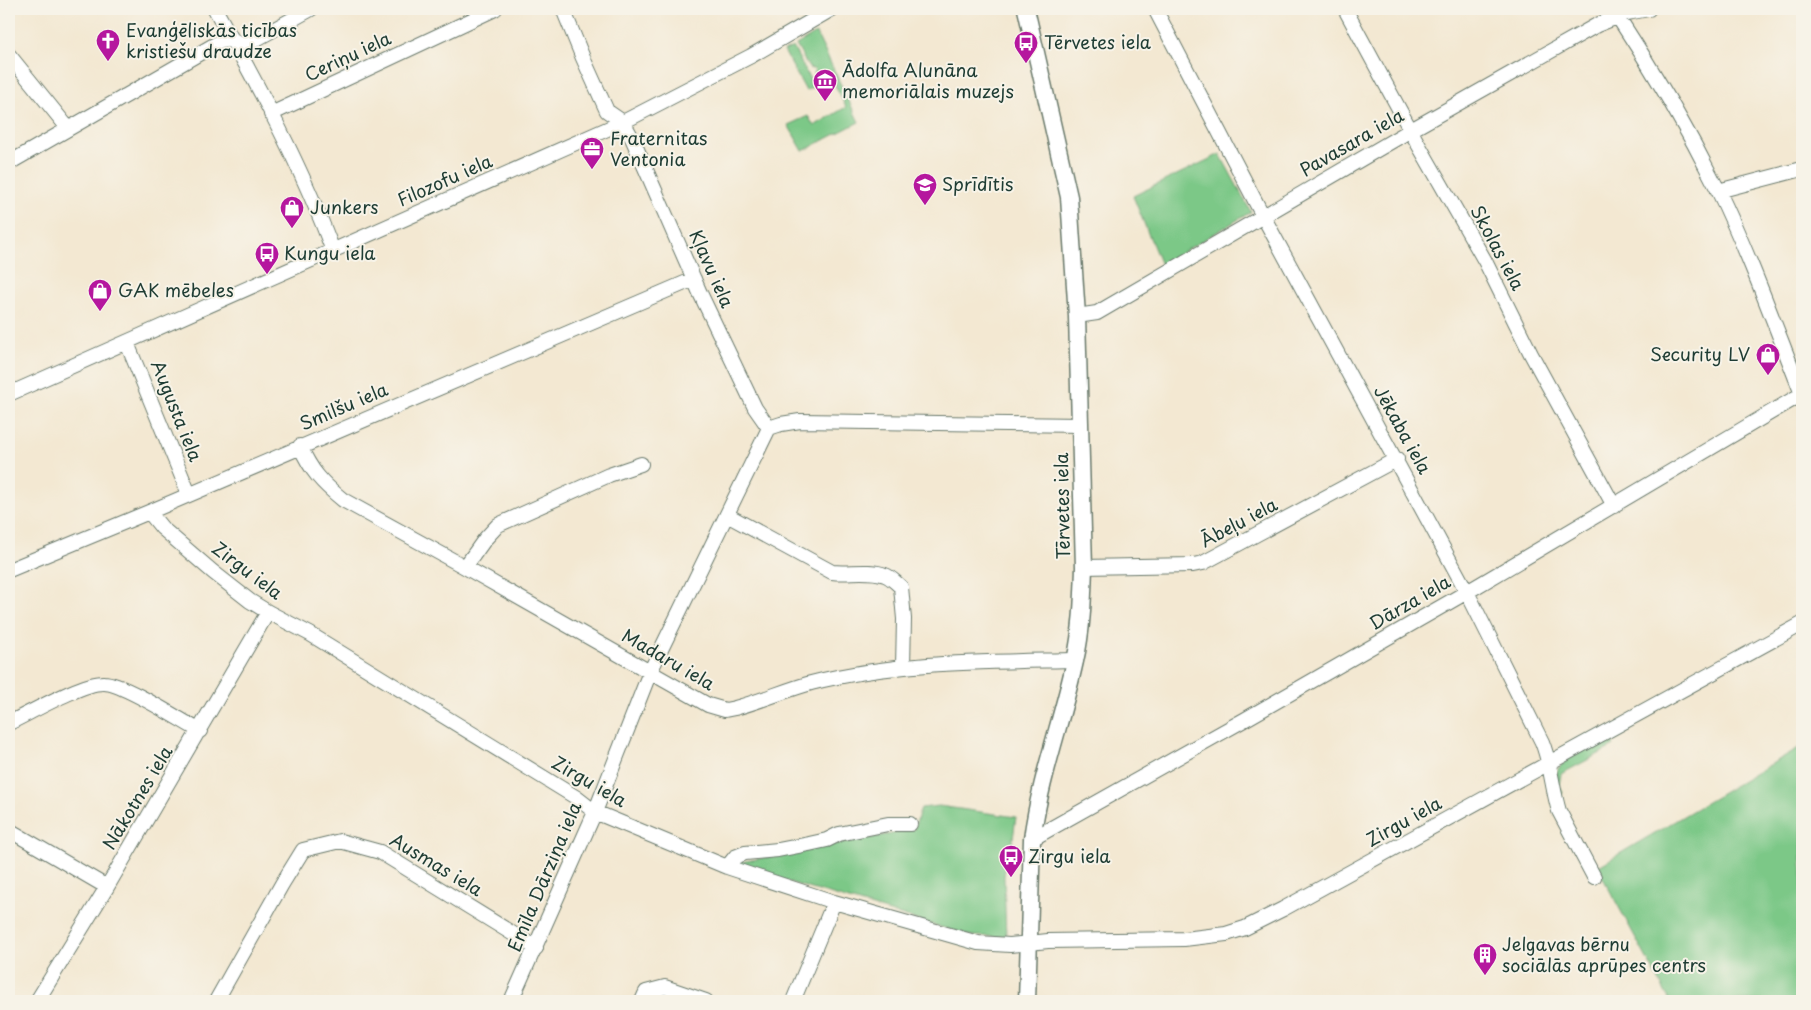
<svg xmlns="http://www.w3.org/2000/svg" width="1811" height="1010" font-family="'Playpen Sans',sans-serif">
  <style>
    .green { fill: #7cc887; stroke: #4e825e }
    .lines { fill: none; stroke-linecap: round; stroke-linejoin: round }
    .minor-casing { stroke: #69796b; stroke-width: 16 }
    .major-casing { stroke: #69796b; stroke-width: 19 }
    .minor { stroke: #fff; stroke-width: 14 }
    .major { stroke: #fff; stroke-width: 16 }
    .labels { text-anchor: middle; stroke-width: 4; stroke-linejoin: round; paint-order: stroke }
    .poi-label { font-size: 18px; fill: #1f3d34; stroke: #f7f3e8; text-anchor: start }
    .street-label { font-size: 18px; fill: #1f3d34; stroke: #f7f3e8 }
  </style>
  <rect width="100%" height="100%" fill="#f7f3e8"/>
  <filter id="ink" filterUnits="userSpaceOnUse"><feTurbulence type="fractalNoise" baseFrequency=".02" numOctaves="2"/><feDisplacementMap in="SourceGraphic" scale="10" xChannelSelector="R" yChannelSelector="G"/><feConvolveMatrix kernelMatrix="1 2 1 2 8 2 1 2 1" color-interpolation-filters="sRGB"/></filter>
  <filter id="wash" filterUnits="userSpaceOnUse"><feTurbulence type="fractalNoise" baseFrequency=".0096" numOctaves="4" result="noise"/><feDisplacementMap in="SourceGraphic" scale="20" xChannelSelector="R" yChannelSelector="G"/><feGaussianBlur stdDeviation="1.12" result="paint"/><feColorMatrix in="noise" values="0 0 0 0 0 0 0 0 0 0 0 0 0 0 0 0 0 1.4 0 .05"/><feComposite in="paint" operator="in"/></filter>
  <g filter="url(#wash)">
    <rect width="100%" height="100%" fill="#f3e8d2"/>
    <path class="green" d="M816,33l43,89 -56,29 -15,-26 20,-9 6,10 32,-19 -15,-30 -14,7 -4,-7 2,-6 -2,-2 -4,-1 -13,-23z
      M793,47l21,40 -8,4 -22,-40z
      M1220,154l31,58 -90,53 -28,-69z
      M1609,737l3,1 2,8 -53,28 -2,11 4,8 -4,3c-1,-7 -4,-18 -2,-24 3,-14 40,-26 52,-35z
      M1802,746v255h-132l-73,-134z
      M939,806l77,11 -4,29 -6,10 -2,21 2,60 -35,-1 -230,-68v-6l166,-31 7,-2 7,-21z"/>
  </g>
  <g filter="url(#ink)">
    <g class="lines">
      <defs>
        <path id="minor" d="M215,9c44,78 87,158 118,242
          M563,9l20,49 24,53 16,11 9,16 68,155 55,115 14,20
          M1155,9l108,207 204,376 75,150c9,22 10,46 17,69l35,66
          M1345,9l73,135 67,117 46,93 83,152
          M1613,9c39,59 74,119 105,181 32,66 57,136 84,204
          M9,55l59,73
          M271,114l224,-105
          M9,163l212,-122 11,-1 12,4 7,-2 60,-33
          M1718,191l84,-22
          M1077,316l20,-3 314,-183 186,-105 30,-12 22,-4
          M127,343l62,151
          M9,394l614,-272 128,-66 81,-47
          M300,446c11,25 22,37 43,54l122,67 243,138 17,5 10,-2c26,-7 51,-18 76,-25 87,-22 176,-21 265,-23
          M149,512l13,16 51,44 37,29 18,11 42,22 267,164 18,14 132,55 107,35 144,41 32,2 38,-4 136,-2 42,-5 19,-6 38,-19 519,-285
          M727,515l105,57c17,2 37,-3 53,3 6,2 11,8 16,12l3,32 -1,48
          M465,567l20,-28 13,-14 111,-50 32,-11
          M1084,567l109,-2 10,-2 194,-104
          M9,570l140,-58 545,-233
          M9,723c21,-10 74,-41 95,-40 19,0 76,37 96,48
          M9,830l98,57
          M1032,839l212,-119 223,-128 335,-198
          M727,867l8,-10 10,-4 33,-3 31,-6 18,-4 12,-6 49,-10h22
          M37,1001l70,-114 161,-275
          M216,1001l66,-117 21,-34 37,-9 40,11 156,96
          M511,1001l84,-189 55,-140 119,-244 12,-4 19,-3 281,4
          M642,1001l4,-9 19,-5 41,14
          M793,1001l41,-99"/>
        <path id="major" d="M1026,9l43,188 8,119 7,251c-1,31 -2,64 -9,94 -13,60 -35,117 -43,178l-5,162"/>
      </defs>
      <use href="#minor" class="minor-casing"/>
      <use href="#major" class="major-casing"/>
      <use href="#minor" class="minor"/>
      <use href="#major" class="major"/>
    </g>
  </g>
  <defs>
    <symbol id="church-pin" viewBox="-11 -11 22 30"><path d="M0 17L-7.5 6A9.5 9.5 0 1 1 7.5 6Z" fill="#b5179e" stroke="#f7f3e8"/><path d="M-1.2-6h2.4v3.5h3.3v2.4h-3.3V6h-2.4V-.1h-3.3v-2.4h3.3Z" fill="#fff"/></symbol>
    <symbol id="bus-pin" viewBox="-11 -11 22 30"><path d="M0 17L-7.5 6A9.5 9.5 0 1 1 7.5 6Z" fill="#b5179e" stroke="#f7f3e8"/><path d="M-5-6H5V4H4V6H2V4H-2V6H-4V4H-5ZM-3.5-4V0h7V-4ZM-3.5 1.2v1.5H-2V1.2ZM2 1.2v1.5H3.5V1.2Z" fill="#fff"/></symbol>
    <symbol id="museum-pin" viewBox="-11 -11 22 30"><path d="M0 17L-7.5 6A9.5 9.5 0 1 1 7.5 6Z" fill="#b5179e" stroke="#f7f3e8"/><path d="M0-6L6-3V-2H-6V-3ZM-5-1h2V3h-2ZM-1-1h2V3h-2ZM3-1h2V3H3ZM-6 4H6V6H-6Z" fill="#fff"/></symbol>
    <symbol id="office-pin" viewBox="-11 -11 22 30"><path d="M0 17L-7.5 6A9.5 9.5 0 1 1 7.5 6Z" fill="#b5179e" stroke="#f7f3e8"/><path d="M-6-3h4V-5.5h4V-3h4V5H-6ZM-1-4.5V-3h2v-1.5ZM-6 0V1H6V0Z" fill="#fff"/></symbol>
    <symbol id="school-pin" viewBox="-11 -11 22 30"><path d="M0 17L-7.5 6A9.5 9.5 0 1 1 7.5 6Z" fill="#b5179e" stroke="#f7f3e8"/><path d="M0-5L7-2L0 1L-7-2ZM-4 1L0 2.5L4 1V4Q0 6-4 4Z" fill="#fff"/></symbol>
    <symbol id="shop-pin" viewBox="-11 -11 22 30"><path d="M0 17L-7.5 6A9.5 9.5 0 1 1 7.5 6Z" fill="#b5179e" stroke="#f7f3e8"/><path d="M-5-2.5h2.3a2.7 3.5 0 0 1 5.4 0H5L5.5 6h-11ZM-1.5-2.5h3a1.5 2.3 0 0 0-3 0Z" fill="#fff"/></symbol>
    <symbol id="building-pin" viewBox="-11 -11 22 30"><path d="M0 17L-7.5 6A9.5 9.5 0 1 1 7.5 6Z" fill="#b5179e" stroke="#f7f3e8"/><path d="M-4-6H4V6H1V3H-1V6H-4ZM-2.5-4.3h1.7v1.8h-1.7ZM.8-4.3h1.7v1.8H.8ZM-2.5-1h1.7V.8h-1.7ZM.8-1h1.7V.8H.8Z" fill="#fff"/></symbol>
  </defs>
  <g fill-rule="evenodd">
    <use href="#church-pin" x="94" y="27" width="28" height="38"/>
    <use href="#bus-pin" x="1012" y="29" width="28" height="38"/>
    <use href="#museum-pin" x="811" y="67" width="28" height="38"/>
    <use href="#office-pin" x="578" y="135" width="28" height="38"/>
    <use href="#school-pin" x="911" y="171" width="28" height="38"/>
    <use href="#shop-pin" x="278" y="194" width="28" height="38"/>
    <use href="#bus-pin" x="253" y="240" width="28" height="38"/>
    <use href="#shop-pin" x="86" y="277" width="28" height="38"/>
    <use href="#shop-pin" x="1754" y="341" width="28" height="38"/>
    <use href="#bus-pin" x="997" y="843" width="28" height="38"/>
    <use href="#building-pin" x="1471" y="941" width="28" height="38"/>
  </g>
  <g class="labels">
    <g class="poi-label">
      <text x="126" y="37">Evanģēliskās ticības<tspan x="126" dy="21">kristiešu draudze</tspan></text>
      <text x="1044" y="49">Tērvetes iela</text>
      <text x="842" y="77">Ādolfa Alunāna<tspan x="842" dy="21">memoriālais muzejs</tspan></text>
      <text x="610" y="145">Fraternitas<tspan x="610" dy="21">Ventonia</tspan></text>
      <text x="942" y="191">Sprīdītis</text>
      <text x="310" y="214">Junkers</text>
      <text x="284" y="260">Kungu iela</text>
      <text x="118" y="297">GAK mēbeles</text>
      <text x="1750" y="361" text-anchor="end">Security LV</text>
      <text x="1028" y="863">Zirgu iela</text>
      <text x="1502" y="951">Jelgavas bērnu<tspan x="1502" dy="21">sociālās aprūpes centrs</tspan></text>
    </g>
    <g class="street-label">
      <text transform="translate(348 57) rotate(-25)" y="6">Ceriņu iela</text>
      <text transform="translate(1352 143) rotate(-30)" y="6">Pavasara iela</text>
      <text transform="translate(445 181) rotate(-24)" y="6">Filozofu iela</text>
      <text transform="translate(1497 248) rotate(62)" y="6">Skolas iela</text>
      <text transform="translate(711 269) rotate(66)" y="6">Kļavu iela</text>
      <text transform="translate(344 407) rotate(-23)" y="6">Smilšu iela</text>
      <text transform="translate(176 411) rotate(68)" y="6">Augusta iela</text>
      <text transform="translate(1402 430) rotate(61)" y="6">Jēkaba iela</text>
      <text transform="translate(1063 506) rotate(-91)" y="6">Tērvetes iela</text>
      <text transform="translate(1239 523) rotate(-28)" y="6">Ābeļu iela</text>
      <text transform="translate(247 571) rotate(37)" y="6">Zirgu iela</text>
      <text transform="translate(1410 603) rotate(-30)" y="6">Dārza iela</text>
      <text transform="translate(668 660) rotate(30)" y="6">Madaru iela</text>
      <text transform="translate(589 782) rotate(30)" y="6">Zirgu iela</text>
      <text transform="translate(138 798) rotate(-59)" y="6">Nākotnes iela</text>
      <text transform="translate(1404 822) rotate(-29)" y="6">Zirgu iela</text>
      <text transform="translate(436 865) rotate(31)" y="6">Ausmas iela</text>
      <text transform="translate(545 877) rotate(-67)" y="6">Emīla Dārziņa iela</text>
    </g>
  </g>
  <rect width="1811" height="1010" fill="none" stroke="#f7f3e8" stroke-width="30"/>
</svg>
